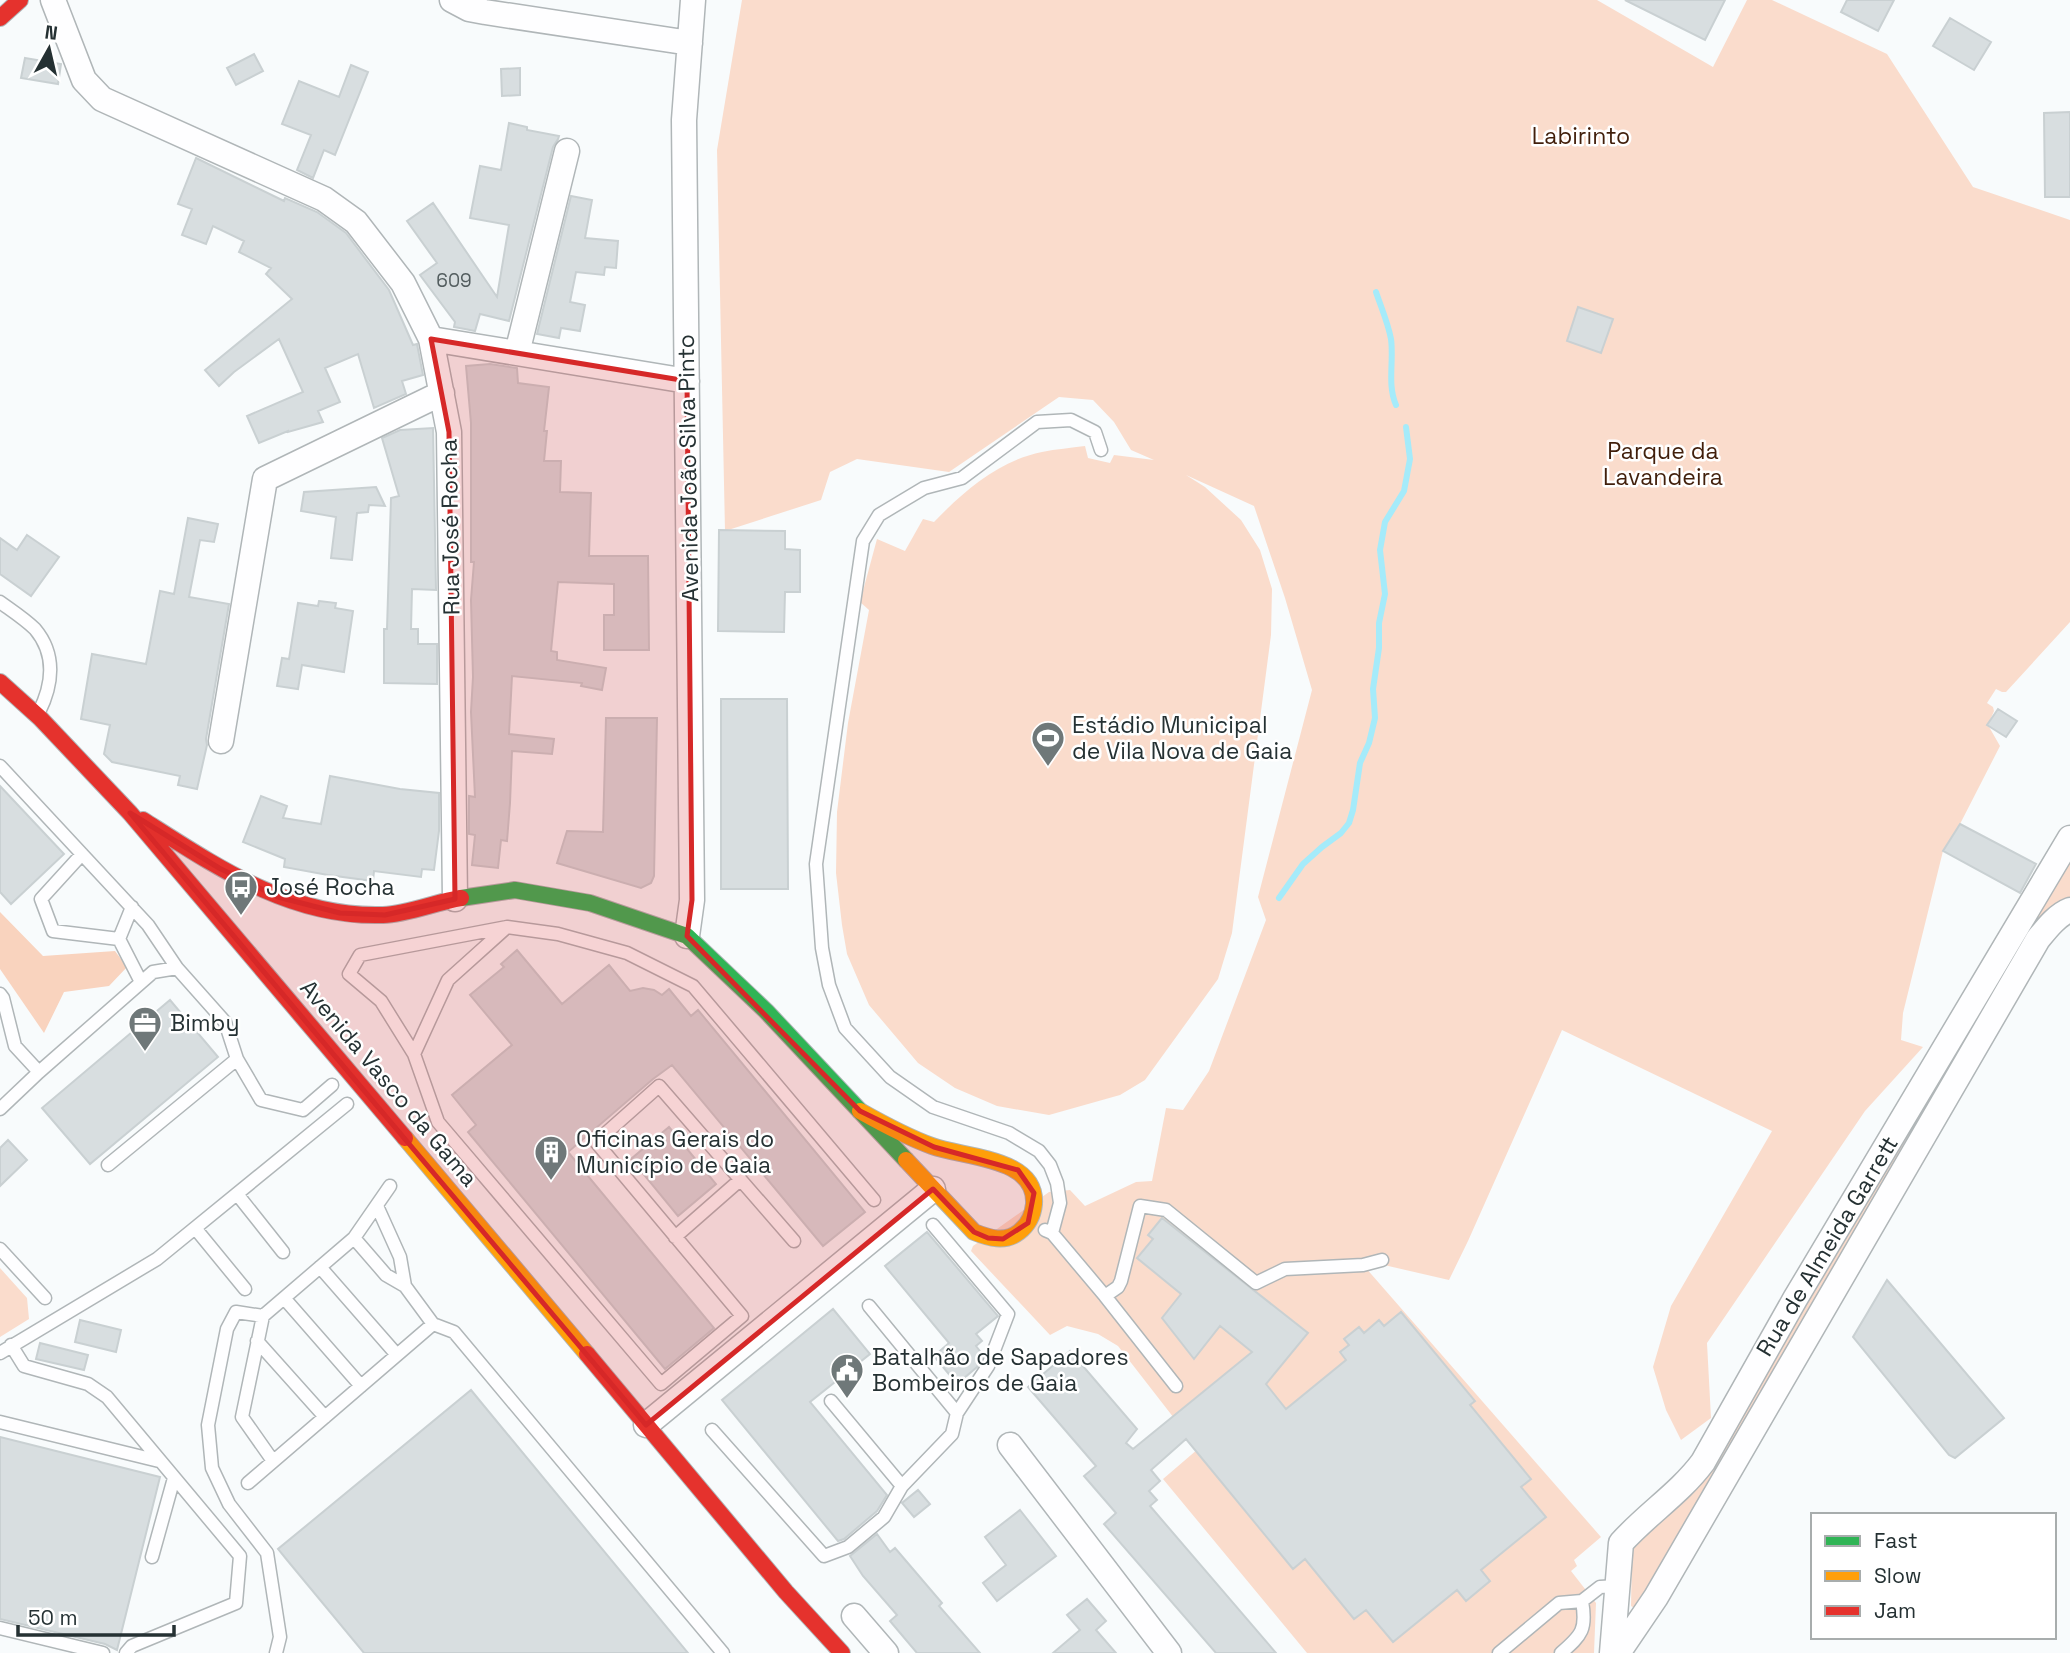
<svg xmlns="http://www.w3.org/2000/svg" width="2070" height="1653" font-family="'Space Grotesk',sans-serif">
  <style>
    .green { fill: #fadccc }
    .forest { fill: #f9d3be }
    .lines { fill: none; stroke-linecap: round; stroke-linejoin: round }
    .stream { stroke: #a5ebfa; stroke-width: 6 }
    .building { fill: #d8dee0; stroke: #c9d0d2; stroke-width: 2 }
    .lane-casing { stroke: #b0b6b8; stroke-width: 15 }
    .street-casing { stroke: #b0b6b8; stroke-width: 27 }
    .fast-casing { stroke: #b0b6b8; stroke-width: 18 }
    .slow-casing { stroke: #b0b6b8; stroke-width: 18 }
    .jam-casing { stroke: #b0b6b8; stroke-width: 18 }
    .lane { stroke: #fefeff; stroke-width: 12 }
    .street { stroke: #fefeff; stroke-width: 24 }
    .fast { stroke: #30b455; stroke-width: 16 }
    .slow { stroke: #ff9f0a; stroke-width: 16 }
    .jam { stroke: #e5322d; stroke-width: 16 }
    .marked { fill: #d62828; fill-opacity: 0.2; stroke: #d62828; stroke-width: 5; stroke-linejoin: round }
    .labels { text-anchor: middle; stroke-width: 5; stroke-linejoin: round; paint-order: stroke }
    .number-label { font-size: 19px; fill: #525c5e }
    .park-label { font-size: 23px; fill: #411f0b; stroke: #fff }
    .street-label { font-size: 23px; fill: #253133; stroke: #fff }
    .poi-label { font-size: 23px; fill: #253133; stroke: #fff; text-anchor: start }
  </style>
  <rect width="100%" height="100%" fill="#f8fbfc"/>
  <path class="green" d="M742,0h855l116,67 34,-67h25l115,54 86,133 97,33v402l-64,70h-4l-6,-3 -9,14 6,4 1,4 -6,14 12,21 -40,78 -17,27 -40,162 -2,27 22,7 -58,64 -158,232 4,75 -30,22 -15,-30 -13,-43 18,-61 101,-175 -210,-101 -94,211 -19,39 -91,-21 243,278 -27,23 3,6 -6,5 25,32 -2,50h-287l-144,-174 35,-30 -80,-103 -20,-12 -31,-8 -17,9 -79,-84 2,-5 76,-54 21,-2 15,16 51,-24 16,-1 14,-73 17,2 26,-39 57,-151 -8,-23 54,-207 -27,-92 -31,-92 -68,-31 19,12 36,33 19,30 12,39 -1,46 -39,298 -14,46 -73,101 -25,15 -71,20 -52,-9 -42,-18 -37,-25 -49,-58 -22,-51 -5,-29 -6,-52 1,-61 11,-89 21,-113 -9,-8 17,-63 28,12 18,-32 11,3c30,-31 64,-61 108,-70 14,-3 29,-4 43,-6l3,12 22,5 4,-8 40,5 -23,-10 -17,-28 -21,-22 -34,-3 -110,75 -92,-13 -27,13 -9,28 -96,31 -8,-381z
    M2070,858v42l-54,57 -6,-3z
    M2001,967l6,3 -295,509 -76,126 -2,3 -3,-2 1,-55 2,-6 11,-13z
    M0,1268l27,30 2,21 -29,18z"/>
  <path class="forest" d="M0,912l43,44 72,-5 12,16 -18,19 -45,6 -20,41 -44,-64z"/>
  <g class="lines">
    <path class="stream" d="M1376,292c5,15 12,31 15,47 3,22 -4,46 5,66
      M1279,898l24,-34 19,-17 19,-14 8,-10 4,-13 7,-47 9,-20 6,-25 -2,-29 6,-41v-25l6,-29 -5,-44 5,-28 19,-31 6,-32 -4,-32"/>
  </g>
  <path class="building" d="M1625,0h100l-20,40z
    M1847,0h47l-16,31 -37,-19z
    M1950,18l41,24 -17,28 -41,-24z
    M254,54l9,17 -27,14 -9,-17z
    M25,58l36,6 -3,20 -37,-6z
    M351,65l17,7 -33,83 -11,-5 -11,28 -16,-8 14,-35 -29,-11 17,-43 40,16z
    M520,68v27l-18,1 -1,-27z
    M2070,112v85h-25l-1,-84z
    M509,123l18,4v3l32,6 -1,3 -5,8 -44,174 -29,-7 -5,17 -10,-2 -11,-2 1,-5 -35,-47 17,-12 -30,-42 26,-18 64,94 12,-72 -39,-7 10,-52 21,4z
    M196,158l88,43 1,-3 32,14 29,21 43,57 24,55 4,-1 6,31 -21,6 4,13 -32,14 -16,-54 -33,14 15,34 -22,9 5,11 -35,10v-1l-29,12 -12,-27 56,-24 -24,-53 -45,33 -15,14 -14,-16 87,-71 -26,-25 5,-6 -32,-16 5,-11 -31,-15 -7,18 -24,-9 10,-26 -14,-5z
    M571,196l21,4 -7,38 33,3 -2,27 -11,-1 -1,8 -28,-3 -6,30 15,3 -5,26 -19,-3 -2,10 -22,-4z
    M1578,307l35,12 -12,34 -34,-12z
    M490,364l27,4 1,15 31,4 -5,44h3l-3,30h17l-1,31 31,1 -2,63h59l1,94h-45v-35h10v-31l-56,-2 -7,69 6,1v8l49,8 -4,22 -21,-4 1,-3 -70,-7 -3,58 45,5 -2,15 -40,-3 -2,52 -3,38 -6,-1 -3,28 -26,-3 3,-30 -6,-1v-38l6,1 -4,-85 2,-35 -2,-77 3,-38h-3v-139l-5,-57z
    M433,428l3,162 -24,-1 -1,40h7v15h19v40l-53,-1v-54h3l4,-131 8,-2 -17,-58 18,-8z
    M376,487l9,19 -16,-1 -1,7 -11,1 -5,47 -21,-2 5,-41 -35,-6 3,-19z
    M188,518l30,6 -4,18 -14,-2 -11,57 40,7 -23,135 1,6 -10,44 -19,-4 2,-9 -68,-14 -8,-8 6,-29 -29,-6 11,-65 54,10 14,-73 14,3z
    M719,530l66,1v18l15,1v42h-15l-1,40 -66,-1z
    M27,535l32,22 -28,39 -31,-22v-36l17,12z
    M319,601l17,2 -1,5 18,3 -9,61 -42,-7 -4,24 -21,-3 5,-28 7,1 9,-56 20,3z
    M721,699h66l1,190h-67z
    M1998,709l19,12 -11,16 -19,-12z
    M606,718h51l-3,158 -3,7 -10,5 -84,-25 10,-32 36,1z
    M330,776l70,13 39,4v38l-5,39 -12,-1 -1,8 -47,-6 -1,10 -45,-6 -44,-8 1,-8 -42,-17 18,-46 26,10 -4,12 38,6z
    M0,786l64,68 -53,50 -11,-12z
    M1960,824l76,40 -16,29 -77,-42z
    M517,950l45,54 47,-39 21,26 13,-3 11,2 8,5 7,-6 22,27 7,-6 167,202 -42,34 -151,-181 -19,14 -85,73 146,176 -49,41 -197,-237 8,-7 -24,-30 60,-50 -42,-50 34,-28 -3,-3z
    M170,1000l48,57 -128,107 -48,-56z
    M669,1127l47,57 -38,32 -47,-57z
    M8,1140l19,20 -27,26v-38z
    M1162,1218l146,115 -42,51 20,25 60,-49 -6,-8 9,-7 -5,-6 15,-12 5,6 15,-13 5,6 17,-14 74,89 -5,4 61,74 -10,8 25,30 -65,53 9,11 -24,20 -9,-11 -64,52 -27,-32 -12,9 -49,-60 -12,10 -107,-130 -35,31 9,11 -11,10 8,9 -7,6 126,147h-60l-112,-129 12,-11 -32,-37 12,-10 -68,-79 42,-36 67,78 -11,14 7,6 119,-97 -32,-26 -26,33 -32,-41 19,-24 -44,-36 16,-19 -5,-4z
    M927,1232l71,84 -22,18 6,7 -6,5 7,9 -6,12 -20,17 -23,-28 15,-13 -64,-77z
    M1887,1280l117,138 -49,40 -6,-3 -96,-118z
    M833,1309l37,45 -60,48 77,93 -10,16 -33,28 -6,2 -116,-141z
    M80,1320l41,10 -5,22 -41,-10z
    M40,1343l48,12 -4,15 -48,-11z
    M471,1390l9,11 208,252h-324l-77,-93 -9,-11z
    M0,1437l160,40 -43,173 -12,-6 -105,-25z
    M918,1490l12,14 -16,13 -12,-14z
    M1020,1510l36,46 -59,45 -14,-18 23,-18 -21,-28z
    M877,1534l13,18 5,-4 47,55 -3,3 41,47h-63l-27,-32 7,-6 -34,-39 -13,-20z
    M1087,1599l19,22 -10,9 20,23h-63l27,-23 -13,-15z"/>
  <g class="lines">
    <defs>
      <path id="lane" d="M0,602c11,8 25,17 35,27 21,25 18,55 4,83
        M0,766l148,159 29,43
        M82,854l-41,45 12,32 66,8
        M132,907l-13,32 22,43
        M0,994l3,4 12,48 24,26
        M414,1054l-33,-53 -32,-27 11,-19 147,-28
        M0,1109l39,-37 114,-100 24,-4 48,54 12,37 24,41 42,10 29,-25
        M108,1165l129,-106
        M237,1194l46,58
        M377,1206l23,51 5,29
        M933,1225l75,89 -20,52 -31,47
        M195,1228l50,61
        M1045,1230l7,3 53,63 71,90
        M1052,1233l8,-30 -3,-20 -7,-18 -11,-14 -30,-18 -76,-26 -43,-30 -45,-49 -16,-43 -7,-37 -6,-84 47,-323 16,-26 45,-27 38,-10 75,-56 34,-2 24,12 6,18
        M675,1237l65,-57
        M354,1238l36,-52
        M794,1241l-135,-155 -63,56 146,174 -81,68 -223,-262 -24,-68 34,-74 59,-53 51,7 69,19 66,33 181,214
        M0,1249l45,49
        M320,1267l77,88
        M1105,1296l13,-9 3,-6 19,-75 26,4 90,73 29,-14 78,-4 19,-5
        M284,1298l77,88
        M263,1316l-21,101 31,44
        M257,1341l68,76
        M11,1345l13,21 64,18 19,13 133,159 -4,47 -104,43 -6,7
        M0,1353l157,-94 190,-155
        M831,1401l71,85
        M0,1422l159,39
        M712,1430l112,126 24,-9 36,-30 18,-31 50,-52 5,-21 -88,-107
        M248,1483l185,-159 21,8 269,321
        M152,1557l22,-79
        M1582,1601l18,-14 18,-1
        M0,1628l103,25
        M276,1653l4,-16 -13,-84 -38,-49 -17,-36 -4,-43 19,-96 9,-17 27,4 91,-78 32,37 19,11 28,38
        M1499,1653l60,-50 23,-2c5,28 0,34 -21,52"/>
      <path id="street" d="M53,0l31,80 18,19 222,100 32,23 47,61 28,56 18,93 6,467
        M452,0l17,9 16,3 205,31
        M431,339l256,42
        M517,353l50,-202
        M221,741l44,-262 177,-86
        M687,936l5,-36 -8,-780 9,-120
        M646,1425l287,-236
        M1010,1445l159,208
        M854,1616l32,37
        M1612,1653l9,-110c26,-29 59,-50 82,-81l92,-163 275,-461
        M1618,1653l38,-56 382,-658c9,-11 19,-24 32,-29"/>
      <path id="fast" d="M461,898l54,-8 75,13 97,33 79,75 140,149"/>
      <path id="slow" d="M860,1111c23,13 47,26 72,35 33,12 105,11 102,58 -1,11 -6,21 -15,28 -14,11 -30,6 -45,0l-68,-72
        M405,1138l182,216"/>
      <path id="jam" d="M0,18l20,-18
        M0,682l40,36 90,95 275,325
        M143,820c74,47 148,98 240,95 25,-1 53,-13 78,-17
        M587,1354l199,238 56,61"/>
    </defs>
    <use href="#lane" class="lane-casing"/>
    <use href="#street" class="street-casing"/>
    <use href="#fast" class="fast-casing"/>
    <use href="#slow" class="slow-casing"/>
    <use href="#jam" class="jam-casing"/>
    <use href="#lane" class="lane"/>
    <use href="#street" class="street"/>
    <use href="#fast" class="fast"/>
    <use href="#slow" class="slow"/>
    <use href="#jam" class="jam"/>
  </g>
  <path class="marked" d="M431,339l256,42 5,519 -5,36 173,175 74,36 84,23 16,23 -6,30 -25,16 -15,-1 -14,-6 -41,-43 -287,236 -516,-612 89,55 59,29 62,16 45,2 70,-16 -6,-467z"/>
  <defs>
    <symbol id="stadium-pin" viewBox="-11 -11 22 30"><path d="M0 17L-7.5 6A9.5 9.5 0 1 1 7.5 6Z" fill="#6f7879" stroke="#fff"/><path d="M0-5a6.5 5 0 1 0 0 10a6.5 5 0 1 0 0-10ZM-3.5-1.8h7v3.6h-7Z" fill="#fff"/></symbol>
    <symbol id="bus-pin" viewBox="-11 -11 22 30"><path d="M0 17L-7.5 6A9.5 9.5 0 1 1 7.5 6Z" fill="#6f7879" stroke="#fff"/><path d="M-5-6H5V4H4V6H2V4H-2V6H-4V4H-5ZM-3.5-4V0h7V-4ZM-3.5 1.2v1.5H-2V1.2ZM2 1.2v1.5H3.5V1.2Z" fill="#fff"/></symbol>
    <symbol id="office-pin" viewBox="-11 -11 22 30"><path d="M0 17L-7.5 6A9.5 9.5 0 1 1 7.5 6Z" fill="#6f7879" stroke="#fff"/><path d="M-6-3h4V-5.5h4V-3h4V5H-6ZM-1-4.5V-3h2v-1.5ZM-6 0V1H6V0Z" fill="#fff"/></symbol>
    <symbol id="building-pin" viewBox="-11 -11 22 30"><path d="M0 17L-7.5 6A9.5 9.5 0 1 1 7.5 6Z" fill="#6f7879" stroke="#fff"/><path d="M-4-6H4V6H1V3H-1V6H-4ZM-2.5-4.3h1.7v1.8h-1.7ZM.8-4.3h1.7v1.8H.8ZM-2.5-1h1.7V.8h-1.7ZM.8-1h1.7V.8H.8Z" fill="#fff"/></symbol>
    <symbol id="civic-pin" viewBox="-11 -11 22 30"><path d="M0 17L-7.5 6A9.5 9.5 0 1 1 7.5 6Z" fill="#6f7879" stroke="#fff"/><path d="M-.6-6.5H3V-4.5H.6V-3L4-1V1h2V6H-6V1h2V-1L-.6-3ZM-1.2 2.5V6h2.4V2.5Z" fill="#fff"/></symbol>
  </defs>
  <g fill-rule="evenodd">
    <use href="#stadium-pin" x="1029" y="719" width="38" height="52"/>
    <use href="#bus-pin" x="222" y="868" width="38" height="52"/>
    <use href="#office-pin" x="126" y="1004" width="38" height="52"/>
    <use href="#building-pin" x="532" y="1133" width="38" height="52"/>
    <use href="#civic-pin" x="828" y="1351" width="38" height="52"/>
  </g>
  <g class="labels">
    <g class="number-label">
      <text x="454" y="287">609</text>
    </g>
    <g class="park-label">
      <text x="1581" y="144">Labirinto</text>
      <text x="1663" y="459">Parque da<tspan x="1663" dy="26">Lavandeira</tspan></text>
    </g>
    <g class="street-label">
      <text transform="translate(688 468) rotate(-91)" y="8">Avenida João Silva Pinto</text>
      <text transform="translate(450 527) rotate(-91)" y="8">Rua José Rocha</text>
      <text transform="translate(389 1083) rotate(50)" y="8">Avenida Vasco da Gama</text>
      <text transform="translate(1827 1246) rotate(-59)" y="8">Rua de Almeida Garrett</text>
    </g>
    <g class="poi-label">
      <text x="1072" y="733">Estádio Municipal<tspan x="1072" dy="26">de Vila Nova de Gaia</tspan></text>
      <text x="266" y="895">José Rocha</text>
      <text x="170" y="1031">Bimby</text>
      <text x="576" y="1147">Oficinas Gerais do<tspan x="576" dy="26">Município de Gaia</tspan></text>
      <text x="872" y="1365">Batalhão de Sapadores<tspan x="872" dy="26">Bombeiros de Gaia</tspan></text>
    </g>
  </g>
  <rect x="1811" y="1513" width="245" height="126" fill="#ffffff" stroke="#a8adad" stroke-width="2"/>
  <rect x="1825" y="1536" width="35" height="10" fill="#30b455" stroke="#a8adad" stroke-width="2"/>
  <text x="1874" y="1548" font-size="21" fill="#253133">Fast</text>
  <rect x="1825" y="1571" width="35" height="10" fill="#ff9f0a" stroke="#a8adad" stroke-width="2"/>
  <text x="1874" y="1583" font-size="21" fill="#253133">Slow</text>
  <rect x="1825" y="1606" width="35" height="10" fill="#e5322d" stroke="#a8adad" stroke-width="2"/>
  <text x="1874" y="1618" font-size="21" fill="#253133">Jam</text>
  <g transform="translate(49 49) rotate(8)" stroke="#ffffff" stroke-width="5" paint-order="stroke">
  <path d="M0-5L12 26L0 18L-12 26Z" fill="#253133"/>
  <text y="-10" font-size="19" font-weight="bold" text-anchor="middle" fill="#253133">N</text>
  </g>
  <path d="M18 1625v10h156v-10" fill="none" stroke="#253133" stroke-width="3.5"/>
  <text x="28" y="1625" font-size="21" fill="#253133" stroke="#ffffff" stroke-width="5" paint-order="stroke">50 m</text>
</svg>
